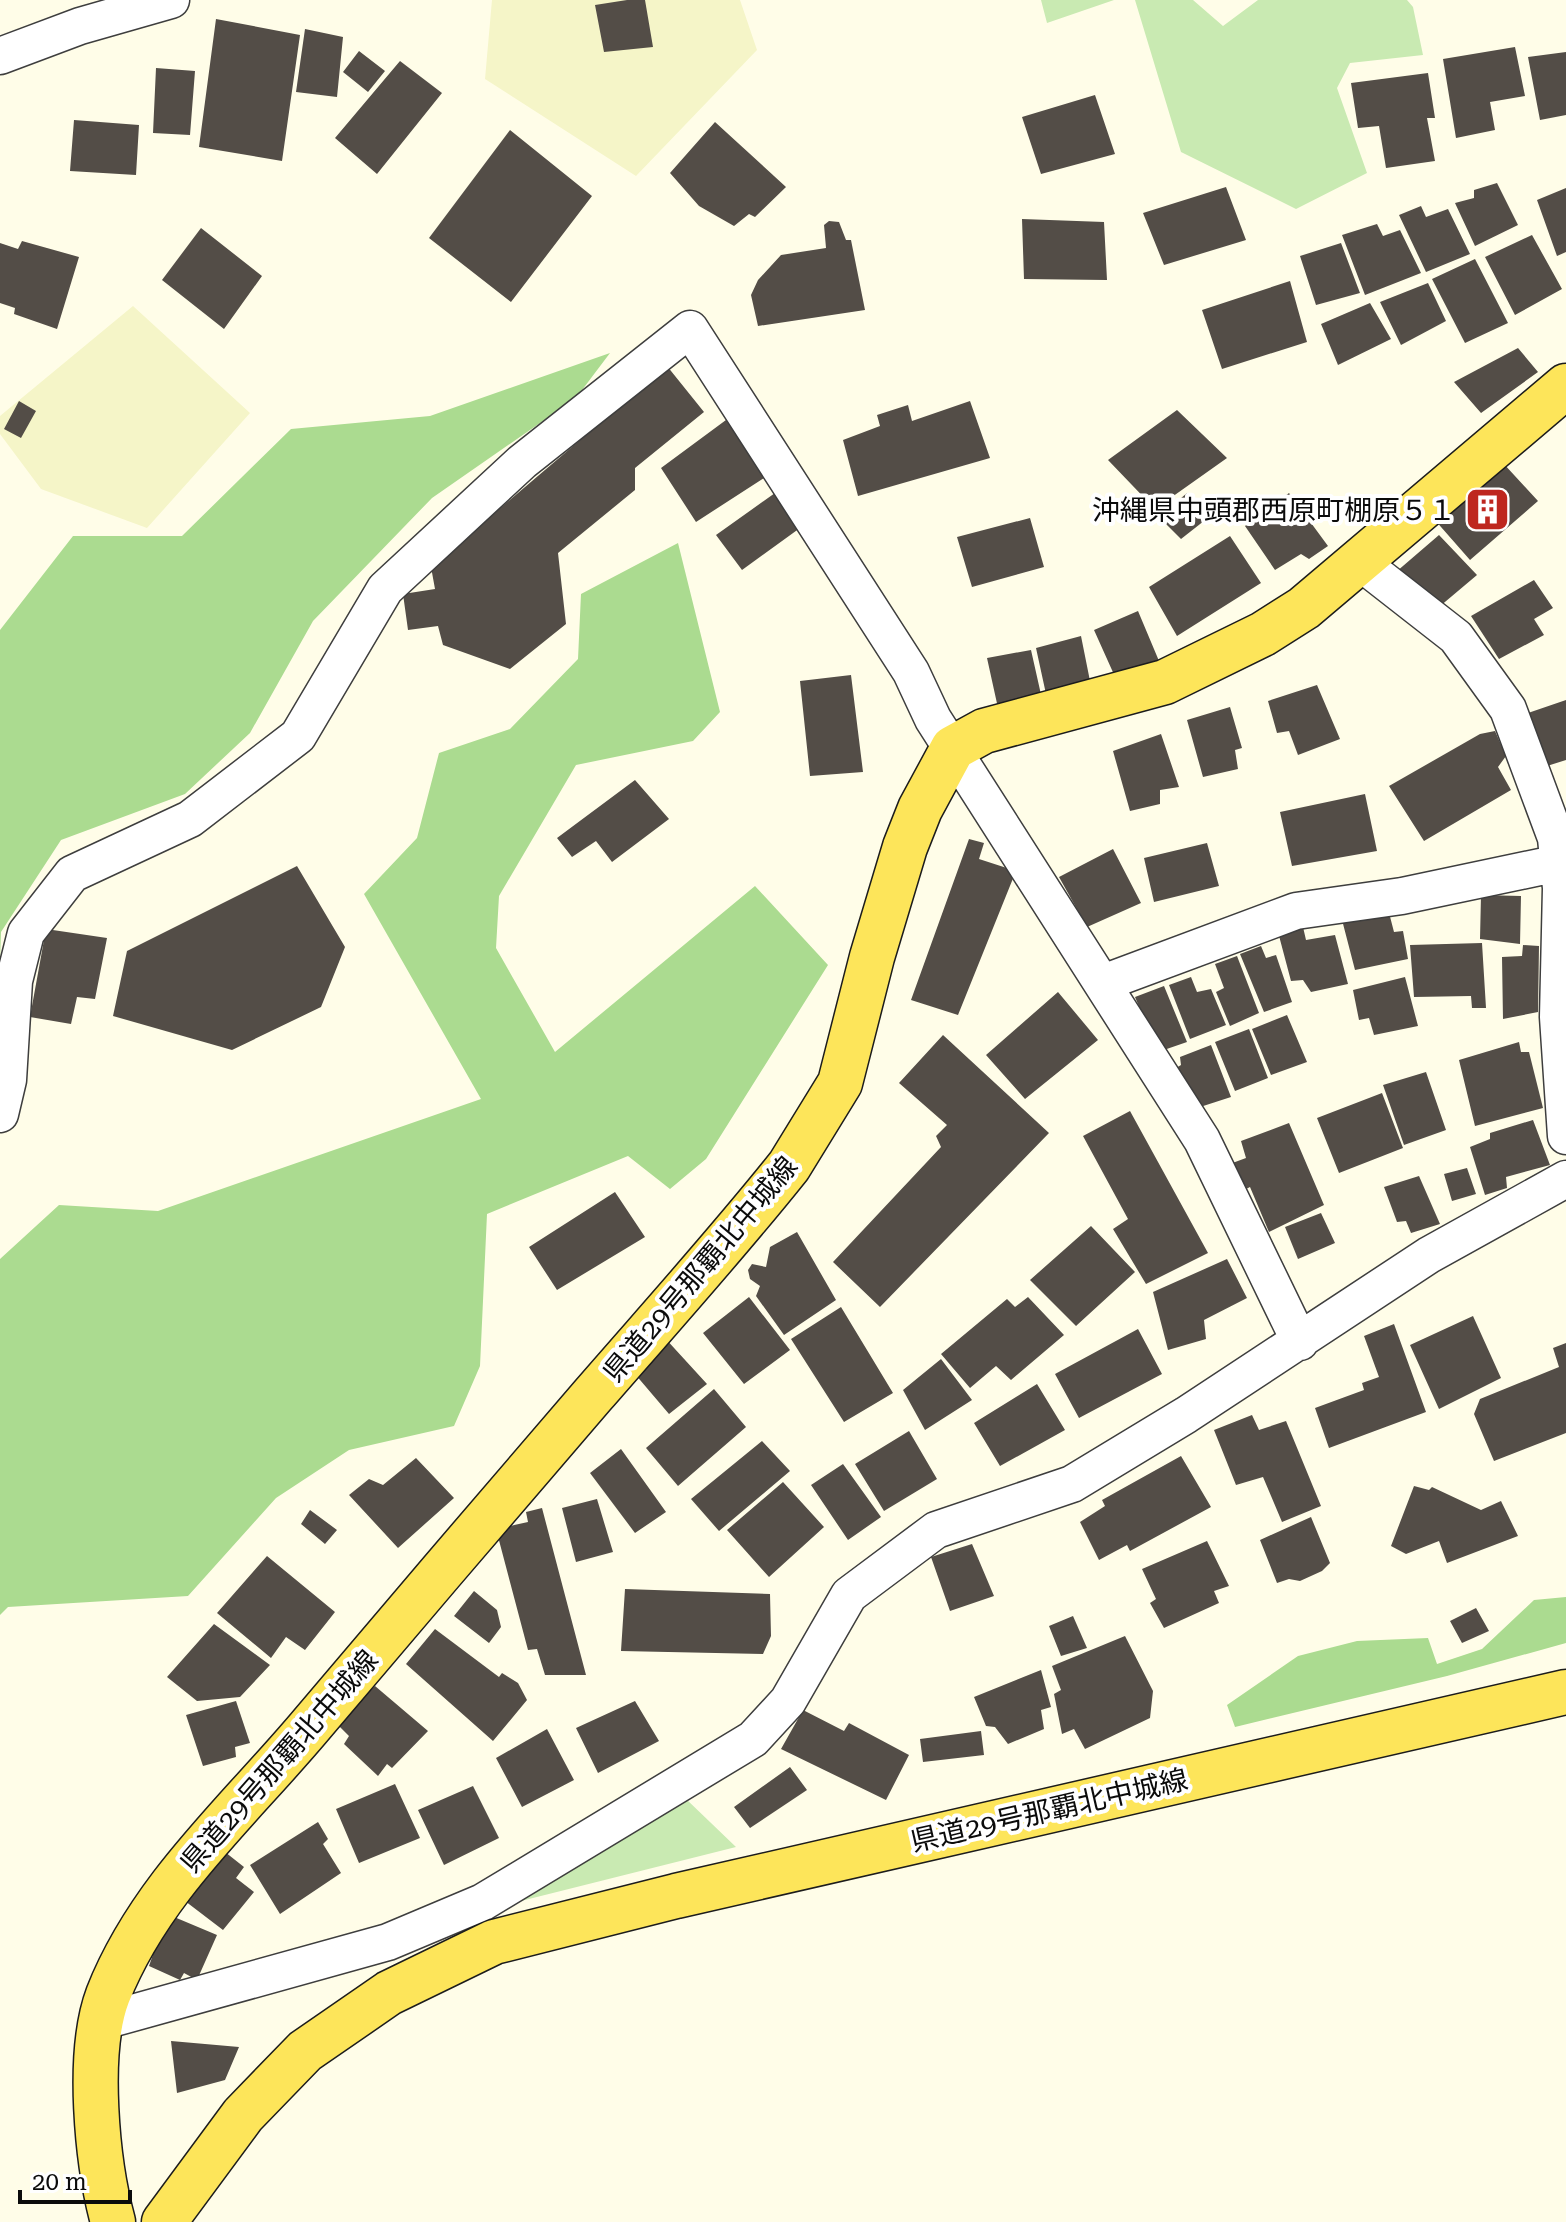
<svg xmlns="http://www.w3.org/2000/svg" width="1566" height="2222" font-family="'Roboto Serif','Noto Sans JP',serif">
  <style>
    .farmland { fill: #f5f5c8 }
    .green { fill: #c9eab2 }
    .forest { fill: #abdb90 }
    .building { fill: #534d47 }
    .lines { fill: none; stroke-linecap: round; stroke-linejoin: round }
    .minor-casing { stroke: #3e3e3e; stroke-width: 39 }
    .primary-casing { stroke: #1c1c1c; stroke-width: 47 }
    .minor { stroke: #fff; stroke-width: 36 }
    .primary { stroke: #fde55a; stroke-width: 44 }
    .labels { text-anchor: middle; stroke-width: 8; stroke-linejoin: round; paint-order: stroke }
    .poi-label { font-size: 28px; fill: #0b0b0b; stroke: #fff; text-anchor: end }
    .street-label { font-size: 28px; fill: #0b0b0b; stroke: #fff }
  </style>
  <rect width="100%" height="100%" fill="#fffde8"/>
  <path class="farmland" d="M492,0h248l17,50 -121,126 -151,-97z
    M133,306l117,107 -103,115 -106,-39 -41,-55v-18z"/>
  <path class="green" d="M1041,0h73l-67,23z
    M1135,0h58l30,26 35,-26h149l6,7 10,48 -73,8 -13,25 30,85 -71,36 -115,-57z
    M685,1798l51,49 -227,57z"/>
  <path class="forest" d="M610,353l-34,45 -144,100 -119,123 -63,112 -65,61 -124,46 -60,92 -1,30v-332l73,-94h109l109,-107 139,-13z
    M678,543l42,169 -27,29 -117,24 -77,131 -3,52 59,104 200,-166 73,79 -122,194 -36,30 -42,-33 -141,58 -7,152 -26,60 -105,24 -73,48 -88,98 -180,11 -8,8v-356l59,-54 99,6 323,-112 -117,-205 53,-56 22,-85 71,-24 68,-70 3,-65z
    M1566,1597v46l-119,33 -212,51 -8,-22 71,-49 59,-15 71,-3 9,26 45,-15 52,-49z"/>
  <path class="building" d="M627,0h18l8,47 -49,5 -9,-47z
    M216,19l84,16 -18,126 -83,-14z
    M305,29l38,8 -6,60 -41,-5z
    M1515,47l10,49 -35,6 5,28 -39,8 -13,-79z
    M359,51l26,20 -17,21 -25,-20z
    M1566,52v63l-26,5 -12,-63z
    M400,61l42,32 -65,81 -42,-36z
    M156,68l39,3 -5,64 -37,-2z
    M1428,73l7,45h-8l8,43 -49,7 -7,-42 -21,2 -7,-45z
    M1095,95l20,59 -74,20 -19,-57z
    M74,120l65,5 -3,50 -66,-4z
    M715,122l71,65 -31,30 -6,-3 -15,12 -35,-20 -29,-33z
    M510,130l82,66 -81,106 -82,-64z
    M1497,183l21,42 -43,21 -20,-43 19,-5v-8z
    M1226,187l20,53 -82,25 -21,-52z
    M1566,188v64l-9,4 -20,-56z
    M1421,206l5,11 22,-8 22,45 -44,18 -27,-57z
    M1022,219l82,3 3,58 -83,-1z
    M829,221l10,1 7,18h5l14,70 -107,16 -7,-31 7,-15 23,-25 45,-7 -2,-23z
    M1377,224l6,12 17,-6 21,43 -56,22 -23,-60z
    M201,228l61,48 -38,53 -62,-49z
    M1532,235l30,54 -47,26 -30,-58z
    M22,241l57,16 -22,72 -43,-15 1,-6 -15,-5v-60l18,6z
    M1341,243l19,50 -44,12 -16,-49z
    M1475,259l33,64 -43,20 -33,-64z
    M1290,281l17,61 -85,27 -20,-59z
    M1428,283l18,38 -45,24 -21,-43z
    M1370,303l21,36 -53,26 -17,-41z
    M1518,348l20,24 -57,41 -27,-31z
    M667,366l37,46 -69,56v22l-77,63 8,71 -56,45 -67,-24 -5,-19 -30,4 -5,-36 32,-5 -4,-22z
    M19,401l17,10 -15,27 -17,-9z
    M970,401l20,57 -132,38 -15,-56 37,-14 -3,-11 31,-10 4,16z
    M1177,410l50,48 -72,51 -47,-49z
    M726,420l41,56 -71,46 -35,-54z
    M1503,463l35,38 -68,59 -36,-41z
    M775,493l25,35 -58,42 -26,-35z
    M1187,493l22,24 -28,22 -22,-22z
    M1289,493l39,53 -19,13 -8,-5 -26,16 -30,-44z
    M1030,518l14,49 -72,20 -15,-50z
    M1439,535l38,40 -38,32 -43,-35z
    M1230,536l31,47 -84,53 -28,-49z
    M1534,580l19,28 -19,11 10,16 -45,24 -28,-43z
    M1138,611l21,50 -43,18 -22,-49z
    M1081,636l10,50 -45,8 -10,-46z
    M1031,650l11,49 -44,9 -11,-50z
    M851,675l12,97 -53,4 -10,-95z
    M1317,685l23,54 -42,16 -9,-24 -12,2 -9,-32z
    M1566,700v60l-19,6 -19,-53z
    M1230,707l12,41 -7,2 3,19 -35,8 -16,-57z
    M1495,731l11,25 -8,11 13,23 -87,51 -35,-55 91,-52z
    M1161,734l18,53 -19,3v14l-30,7 -17,-60z
    M635,780l34,39 -57,43 -16,-21 -24,16 -15,-19z
    M1365,794l12,57 -85,15 -12,-54z
    M969,839l15,4 -5,16 37,12 -58,144 -47,-15z
    M1207,843l12,43 -65,16 -10,-44z
    M1113,849l28,54 -54,24 -28,-50z
    M297,866l48,81 -24,60 -89,43 -119,-34 14,-65z
    M1481,895l40,1 -1,48 -40,-5z
    M1387,905l7,27 9,-1 5,28 -53,11 -14,-54z
    M1303,927l3,13 29,-5 13,49 -37,8 -8,-12 -12,1 -13,-49z
    M46,929l61,9 -12,61 -18,-2 -6,27 -41,-7z
    M1482,943l4,65h-14l-1,-12 -57,1 -4,-52z
    M1523,945l16,1 -1,66 -35,7 -1,-62 20,-1z
    M1261,946l5,12 10,-3 16,47 -28,10 -24,-58z
    M1237,956l22,57 -29,13 -14,-34 8,-4 -9,-24z
    M1191,977l6,15 14,-3 15,36 -36,14 -21,-54z
    M1405,977l13,49 -44,9 -5,-17 -10,2 -6,-30z
    M1164,986l23,56 -29,10 -23,-55z
    M1058,992l40,48 -73,59 -39,-44z
    M1287,1015l20,47 -36,13 -19,-46z
    M1249,1029l19,49 -33,13 -20,-49z
    M943,1035l106,98 -169,174 -47,-45 108,-115 -5,-11 11,-11 -48,-42z
    M1519,1042l2,10h8l14,56 -68,18 -16,-66z
    M1211,1045l20,52 -34,11 -21,-40 5,-3 -1,-8z
    M1426,1072l20,58 -42,15 -21,-60z
    M1382,1093l21,55 -64,25 -22,-55z
    M1130,1111l78,142 -62,31 -33,-55 15,-10 -45,-83z
    M1533,1120l17,45 -44,12 1,11 -22,7 -15,-48 20,-8v-6z
    M1289,1123l35,82 -55,27 -19,-45 -10,5 -13,-27 19,-7 -5,-17z
    M1467,1168l9,26 -24,7 -8,-27z
    M1419,1176l21,48 -29,9 -5,-12 -9,1 -13,-35z
    M615,1192l30,45 -88,53 -28,-43z
    M1321,1213l14,30 -37,16 -13,-32z
    M1091,1226l44,46 -59,54 -46,-46z
    M797,1232l39,68 -52,35 -28,-39 4,-10 -10,-7 -2,-9 4,-6 14,3 4,-20z
    M1227,1259l20,39 -43,22 2,19 -38,11 -15,-58z
    M749,1297l41,53 -46,34 -41,-51z
    M1028,1297l36,38 -53,45 -15,-14 -26,22 -29,-34 66,-55 8,8z
    M841,1307l52,86 -49,29 -53,-83z
    M1473,1316l28,62 -62,31 -29,-64z
    M1394,1324l32,88 -97,36 -14,-40 49,-18 -2,-7 17,-6 -15,-41z
    M1138,1329l24,45 -83,44 -24,-44z
    M664,1337l43,47 -38,30 -40,-47z
    M1566,1343v90l-72,28 -20,-47 6,-15 79,-32 -6,-19z
    M941,1359l31,41 -47,30 -22,-40z
    M1037,1384l28,46 -65,36 -26,-43z
    M714,1389l32,38 -68,59 -32,-38z
    M1252,1415l7,15 27,-9 35,85 -39,16 -19,-45 -27,8 -22,-55z
    M909,1431l28,48 -53,32 -29,-47z
    M762,1441l28,30 -71,60 -28,-32z
    M621,1449l45,63 -31,21 -45,-60z
    M1181,1456l30,51 -81,44 -3,-6 -28,15 -19,-38 25,-16 -3,-6z
    M416,1458l38,40 -56,50 -49,-53 20,-16 14,6z
    M843,1464l38,53 -33,23 -37,-55z
    M783,1482l41,45 -55,50 -42,-47z
    M1414,1486l15,4 3,-3 49,23 20,-9 17,35 -71,27 -8,-22 -33,13 -15,-8z
    M597,1499l16,53 -37,10 -14,-54z
    M542,1508l44,167h-41l-8,-26 -9,1 -32,-121 32,-7 -2,-10z
    M310,1510l27,20 -12,14 -24,-20z
    M1311,1517l19,46 -8,8 -22,10 -11,-2 -12,4 -17,-43z
    M1207,1541l22,45 -15,5 5,12 -55,25 -14,-25 6,-4 -14,-30z
    M972,1544l22,52 -44,15 -19,-54z
    M267,1556l68,56 -30,38 -19,-13 -15,21 -54,-45z
    M625,1589l145,5 1,42 -8,18 -142,-3z
    M474,1591l23,19 4,17 -12,16 -35,-27z
    M1476,1608l13,23 -27,12 -12,-22z
    M1073,1616l14,32 -26,8 -12,-30z
    M214,1624l56,41 -30,32 -43,4 -30,-24z
    M435,1629l64,48 3,-4 16,10 9,17 -34,41 -87,-77z
    M1125,1636l28,55 -3,27 -65,31 -11,-20 -12,5 -8,-40 7,-4 -9,-24z
    M1041,1670l10,37 -10,3 3,19 -36,15 -13,-17 -9,-1 -12,-29z
    M375,1686l53,45 -36,37 -5,-4 -9,12 -34,-32 5,-8 -13,-13z
    M236,1701l14,42 -15,4 1,10 -33,9 -17,-51z
    M635,1701l24,40 -61,32 -22,-45z
    M803,1710l41,21 5,-8 60,32 -23,45 -105,-51z
    M547,1729l27,51 -52,27 -26,-49z
    M981,1731l3,24 -61,7 -3,-23z
    M790,1767l17,23 -57,38 -16,-21z
    M395,1784l25,54 -61,25 -23,-54z
    M473,1786l26,52 -55,27 -26,-55z
    M318,1822l10,17 -5,5 18,29 -61,41 -30,-49z
    M225,1852l19,15 -8,11 18,14 -31,38 -38,-29z
    M167,1914l50,21 -20,45 -13,-7 -4,7 -31,-14z
    M171,2041l68,6 -14,33 -48,13z"/>
  <g class="lines">
    <defs>
      <path id="minor" d="M0,56l80,-30 91,-26
        M1360,562l96,75 52,72 48,129 5,50 -3,129 8,119
        M1103,983l193,-72 106,-15 157,-33
        M0,1114l8,-34 6,-99 12,-48 46,-59 118,-55 108,-83 87,-147 137,-127 168,-133 221,343 22,47 269,421 98,202
        M100,2022l288,-80 95,-40 270,-163 35,-38 61,-106 87,-65 136,-46 114,-69 243,-160 137,-76"/>
      <path id="primary" d="M113,2222c-16,-59 -27,-169 -5,-227 42,-107 132,-185 204,-271 93,-110 187,-220 281,-329 66,-76 133,-150 196,-229l51,-83 32,-126 33,-110 15,-38 33,-61 31,-17 181,-49 98,-48 41,-26 262,-222
        M164,2222l79,-107 62,-64 84,-58 105,-51 182,-46 890,-204"/>
    </defs>
    <use href="#minor" class="minor-casing"/>
    <use href="#primary" class="primary-casing"/>
    <use href="#minor" class="minor"/>
    <use href="#primary" class="primary"/>
  </g>
  <defs>
    <symbol id="building-square" viewBox="-11 -11 22 22"><rect x="-9" y="-9" width="18" height="18" rx="4" fill="#be271f" stroke="#fff"/><path d="M-4-6H4V6H1V3H-1V6H-4ZM-2.5-4.3h1.7v1.8h-1.7ZM.8-4.3h1.7v1.8H.8ZM-2.5-1h1.7V.8h-1.7ZM.8-1h1.7V.8H.8Z" fill="#fff"/></symbol>
  </defs>
  <g fill-rule="evenodd">
    <use href="#building-square" x="1462" y="484" width="51" height="51"/>
  </g>
  <g class="labels">
    <g class="poi-label">
      <text x="1456" y="520">沖縄県中頭郡西原町棚原５１</text>
    </g>
    <g class="street-label">
      <text transform="translate(700 1269) rotate(-50)" y="10">県道29号那覇北中城線</text>
      <text transform="translate(279 1761) rotate(-49)" y="10">県道29号那覇北中城線</text>
      <text transform="translate(1049 1810) rotate(-13)" y="10">県道29号那覇北中城線</text>
    </g>
  </g>
  <path d="M20 2190v12h110v-12" fill="none" stroke="#0b0b0b" stroke-width="4"/>
  <text x="32" y="2190" font-size="24" fill="#0b0b0b" stroke="#ffffff" stroke-width="6" paint-order="stroke">20 m</text>
</svg>
